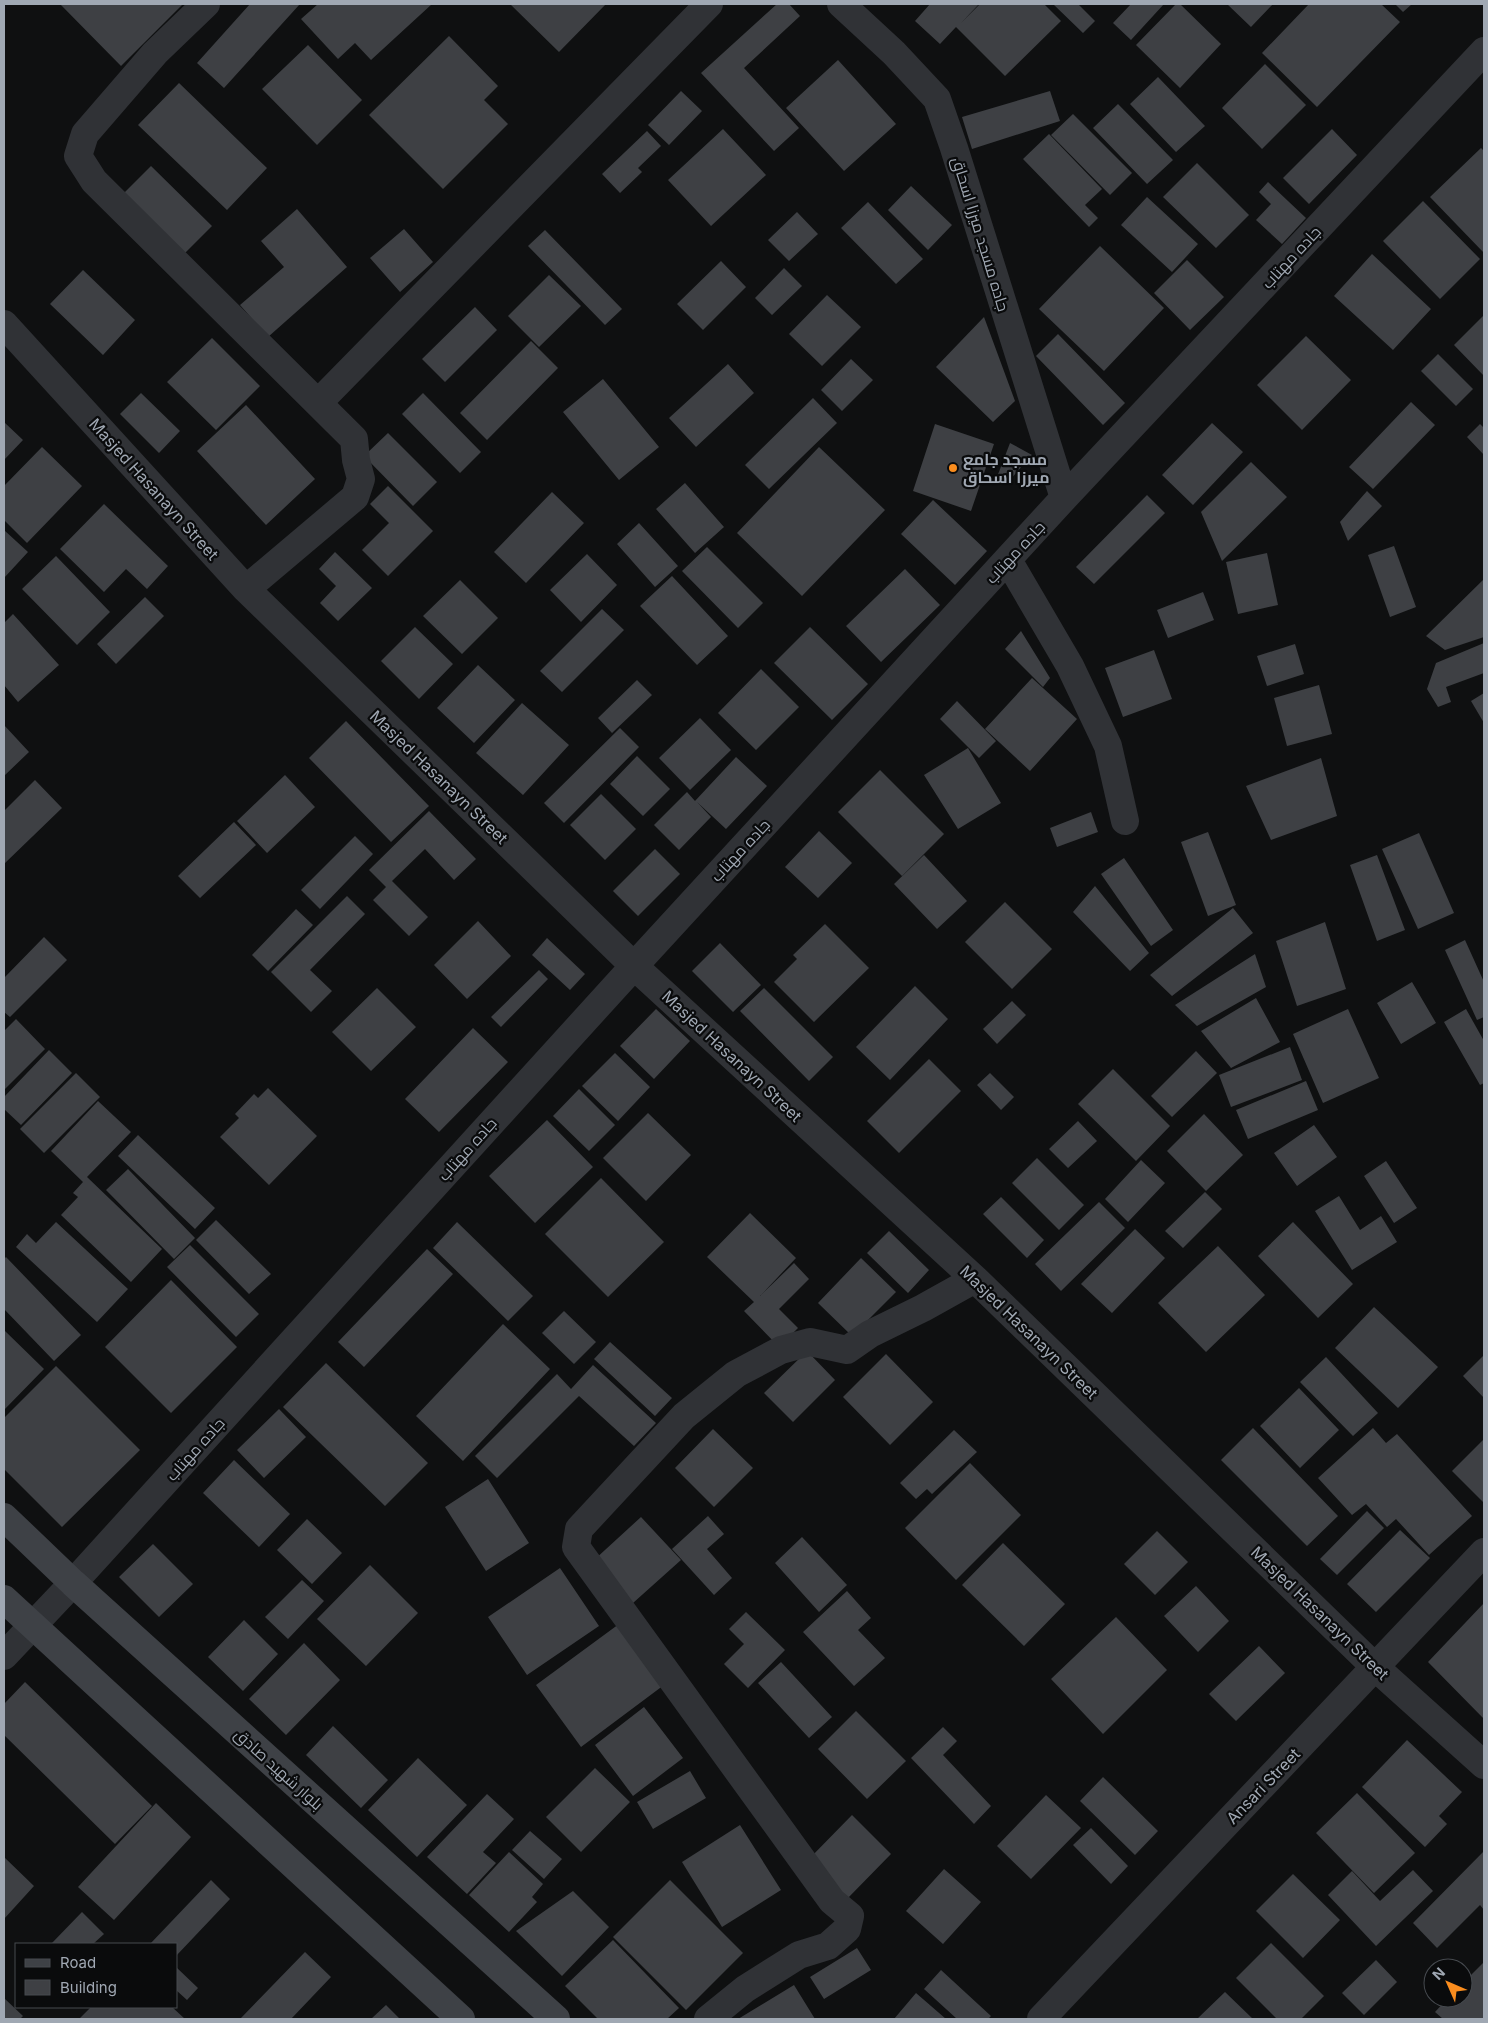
<svg xmlns="http://www.w3.org/2000/svg" width="1488" height="2023" font-family="Inter,Cairo,sans-serif">
  <style>
    .building { fill: #3e4044 }
    .lines { fill: none; stroke-linecap: round; stroke-linejoin: round }
    .minor { stroke: #303236; stroke-width: 28 }
    .secondary { stroke: #3e4146; stroke-width: 28 }
    .poi-dot { fill: #fa8d1e; stroke: #0a0b0c; stroke-width: 2 }
    .labels { text-anchor: middle; stroke-width: 4.5; stroke-linejoin: round; paint-order: stroke }
    .street-label { font-size: 16px; fill: #a0a8b3; stroke: #0a0b0c }
    .poi-label { font-size: 16px; font-weight: bold; fill: #a0a8b3; stroke: #0a0b0c; text-anchor: start }
  </style>
  <rect width="100%" height="100%" fill="#0f1011"/>
  <path class="building" d="M60,4h123l-62,62z
    M250,4h50l-76,84 -27,-25z
    M318,4h114l-61,56 -16,-17 -17,16 -37,-40z
    M510,4h96l-47,48z
    M777,4h12l11,12 -56,52 55,60 -25,23 -73,-78z
    M930,4h49l-18,19 19,-19h64l17,17 -56,55 -49,-49 -16,17 -25,-23z
    M1053,4h25l17,17 -12,12z
    M1131,4h33l-33,36 -18,-17z
    M1176,4h4l41,40 -41,44 -44,-43z
    M1227,4h46l-22,23z
    M1309,4h72l19,18 -83,85 -55,-54z
    M1395,4h17l-9,8z
    M449,36l49,50 -14,14 24,24 -65,65 -74,-74z
    M308,45l54,55 -45,45 -55,-56z
    M838,60l58,64 -52,47 -58,-63z
    M1265,64l41,41 -44,44 -40,-41z
    M1158,77l47,49 -29,26 -46,-48z
    M179,83l88,85 -40,42 -89,-85z
    M681,91l21,20 -33,34 -21,-20z
    M1050,91l10,30 -88,28 -10,-32z
    M1118,104l55,56 -26,24 -54,-56z
    M1073,114l59,59 -22,22 -59,-60z
    M723,129l43,46 -55,51 -43,-46z
    M1332,129l25,26 -48,49 -26,-26z
    M647,131l14,15 -23,22 4,4 -22,21 -18,-19z
    M1049,134l53,55 -17,16 13,13 -9,9 -66,-68z
    M1481,148l3,3v102l-54,-56z
    M1197,163l52,52 -33,33 -53,-51z
    M151,166l61,60 -31,31 -61,-60z
    M1268,182l38,36 -24,26 -26,-24 15,-16 -12,-12z
    M911,186l41,39 -24,25 -40,-40z
    M1147,197l51,47 -26,28 -51,-47z
    M1423,201l57,58 -40,40 -57,-58z
    M868,202l55,57 -27,25 -55,-56z
    M297,209l50,58 -79,70 -28,-32 44,-38 -23,-26z
    M797,212l21,22 -29,27 -21,-21z
    M404,229l29,33 -33,30 -30,-34z
    M545,230l77,79 -17,16 -77,-79z
    M1100,246l64,62 -60,63 -65,-62z
    M1372,254l59,55 -38,41 -59,-54z
    M1187,260l37,37 -34,33 -36,-37z
    M721,261l25,26 -43,43 -26,-26z
    M784,268l18,18 -30,29 -17,-17z
    M83,270l52,50 -32,35 -53,-51z
    M549,275l32,31 -42,41 -31,-31z
    M827,295l34,32 -39,39 -33,-32z
    M475,307l22,23 -52,52 -23,-23z
    M1484,315v61l-30,-31z
    M984,317l31,84 -22,21 -57,-55z
    M1058,334l67,69 -22,22 -67,-69z
    M1306,336l45,44 -49,50 -45,-45z
    M212,338l48,48 -44,44 -49,-48z
    M531,341l27,27 -71,72 -27,-27z
    M1438,354l35,35 -17,17 -35,-35z
    M851,359l22,21 -31,31 -21,-21z
    M728,364l26,29 -58,54 -27,-29z
    M603,379l56,68 -40,33 -56,-68z
    M141,393l39,38 -21,22 -39,-39z
    M423,393l58,59 -21,21 -58,-59z
    M813,398l24,25 -68,66 -24,-24z
    M1411,402l24,23 -62,64 -24,-22z
    M246,405l69,74 -49,46 -69,-74z
    M4,422l19,18 -19,20z
    M1212,423l31,29 -50,53 -31,-30z
    M935,424l59,20 -23,67 -58,-20z
    M1480,424l4,4v27l-17,-18z
    M388,433l49,49 -24,24 -49,-50z
    M1010,443l22,12 -23,26 -12,-4z
    M42,447l40,39 -55,57 -23,-23v-34z
    M819,447l66,63 -83,86 -65,-63z
    M1251,462l36,35 -65,64 -21,-49z
    M685,483l39,44 -29,26 -39,-44z
    M388,486l45,45 -45,45 -26,-26 27,-27 -19,-19z
    M1367,491l15,15 -34,35 -8,-19z
    M552,492l32,31 -58,60 -32,-31z
    M1147,495l18,18 -71,71 -18,-17z
    M933,500l54,51 -32,34 -54,-51z
    M104,504l64,62 -21,23 -21,-20 -22,23 -44,-43z
    M639,523l39,43 -23,21 -38,-43z
    M4,530l24,22 -24,26z
    M1394,546l22,61 -26,10 -22,-62z
    M707,547l56,56 -25,25 -56,-57z
    M335,552l37,36 -34,33 -18,-18 16,-17 -17,-17z
    M1267,553l11,52 -40,9 -12,-52z
    M587,554l30,31 -36,37 -31,-32z
    M56,556l54,56 -33,33 -55,-56z
    M905,569l35,36 -59,57 -35,-36z
    M672,576l56,60 -31,29 -57,-59z
    M1484,579v58l-39,13 -19,-14z
    M460,580l38,38 -36,36 -39,-38z
    M1203,592l11,28 -46,18 -11,-28z
    M145,597l19,19 -48,48 -19,-20z
    M602,609l22,21 -62,62 -22,-21z
    M13,614l46,51 -41,37 -14,-17v-62z
    M415,627l38,37 -34,35 -38,-38z
    M810,627l58,57 -36,36 -58,-57z
    M1021,631l29,47 -7,9 -38,-38z
    M1484,643v30l-38,14 5,15 -13,5 -11,-18 9,-26z
    M1295,644l9,30 -37,12 -10,-30z
    M1154,650l18,49 -49,18 -18,-49z
    M478,665l37,35 -41,43 -37,-35z
    M761,669l38,38 -43,43 -38,-37z
    M1032,678l45,41 -47,52 -45,-42z
    M637,680l15,15 -40,38 -14,-15z
    M1319,685l13,49 -45,12 -13,-48z
    M1484,693v30l-13,-22z
    M957,701l39,40 -17,17 -39,-39z
    M522,703l47,42 -46,50 -47,-42z
    M700,718l31,32 -41,40 -31,-32z
    M346,721l83,85 -38,36 -82,-84z
    M4,725l25,27 -25,24z
    M620,728l19,19 -75,76 -20,-20z
    M968,748l33,55 -43,26 -34,-54z
    M637,756l33,33 -27,27 -33,-32z
    M736,757l31,29 -41,43 -29,-27 14,15 -32,33 -25,-25 33,-33 8,9z
    M1321,758l16,58 -66,24 -25,-54z
    M880,770l64,64 -42,42 -64,-64z
    M285,775l30,32 -48,46 -30,-32z
    M35,780l27,28 -58,56v-53z
    M601,794l35,35 -31,31 -35,-35z
    M429,811l47,48 -22,21 -29,-31 -33,32 36,36 -19,19 -36,-36 13,-13 -17,-17z
    M1091,812l7,20 -41,15 -7,-19z
    M234,822l22,23 -56,53 -22,-22z
    M819,831l33,32 -34,35 -33,-31z
    M1208,832l28,73 -28,11 -27,-74z
    M1419,833l35,80 -36,16 -36,-80z
    M355,836l18,18 -53,55 -19,-19z
    M655,849l25,25 -42,42 -25,-25z
    M924,855l43,46 -30,28 -43,-45z
    M1377,855l28,75 -28,11 -27,-76z
    M1124,858l49,72 -22,16 -50,-72z
    M1095,886l54,67 -19,18 -57,-59z
    M347,896l18,18 -55,56 22,21 -21,21 -40,-40z
    M1005,902l47,47 -40,40 -47,-47z
    M1233,908l20,25 -81,63 -22,-21z
    M296,909l17,16 -45,46 -16,-16z
    M478,921l33,35 -44,43 -33,-34z
    M1325,922l21,67 -49,17 -21,-65z
    M825,924l44,44 -55,54 -40,-40 23,-23 -4,-4z
    M44,937l23,23 -57,57 -6,-5v-34z
    M547,938l38,36 -15,16 -38,-35z
    M1465,940l19,42v35l-7,3 -32,-70z
    M720,943l41,42 -28,27 -41,-41z
    M1255,954l11,33 -69,39 -22,-21z
    M539,970l9,9 -47,48 -10,-10z
    M1412,982l24,41 -35,21 -24,-41z
    M915,986l33,33 -58,61 -34,-33z
    M377,988l39,39 -45,44 -39,-39z
    M764,988l69,69 -24,24 -69,-70z
    M1256,998l24,44 -49,26 -30,-37z
    M1012,1001l14,14 -29,29 -14,-15z
    M656,1009l34,32 -36,38 -34,-33z
    M1348,1009l31,69 -56,25 -30,-69z
    M1466,1009l18,32v42l-4,2 -36,-63z
    M16,1019l29,30 -41,41v-59z
    M473,1028l35,34 -69,70 -34,-33z
    M1290,1047l12,33 -71,27 -12,-32z
    M49,1050l23,23 -51,52 -17,-16v-12z
    M1196,1051l21,22 -45,44 -21,-21z
    M615,1053l35,34 -32,34 -36,-35z
    M929,1059l32,32 -62,62 -32,-32z
    M1113,1069l57,57 -34,35 -58,-57z
    M76,1073l24,24 -56,56 -24,-24z
    M990,1073l24,24 -13,13 -24,-25z
    M1306,1081l12,29 -70,29 -12,-29z
    M268,1088l49,48 -48,49 -49,-48 19,-19 -4,-4 19,-20 4,4z
    M579,1089l36,36 -26,26 -36,-35z
    M98,1101l33,31 -44,45 75,72 -31,33 -70,-67 17,-18 -5,-4 10,-11 -32,-31z
    M648,1113l43,42 -45,46 -43,-43z
    M1204,1114l39,41 -37,36 -39,-40z
    M547,1120l46,47 -58,56 -46,-47z
    M1078,1121l19,20 -29,27 -19,-19z
    M1314,1125l23,32 -40,29 -23,-33z
    M138,1135l77,73 -20,21 -77,-73z
    M1037,1158l47,47 -25,25 -47,-47z
    M1141,1160l24,23 -37,39 -23,-23z
    M1386,1161l31,47 -23,15 -30,-47z
    M128,1169l67,69 -21,21 -68,-69z
    M601,1178l63,64 -56,55 -63,-63z
    M1205,1192l17,17 -39,39 -18,-17z
    M1339,1196l21,34 21,-14 16,26 -45,28 -37,-59z
    M1001,1197l43,43 -17,18 -44,-44z
    M1099,1202l26,26 -64,63 -26,-27z
    M750,1213l46,45 -36,38 34,-33 15,16 -30,30 19,19 -19,19 -35,-36 10,-9 -47,-45z
    M216,1220l55,54 -22,20 -53,-54z
    M56,1222l72,67 -31,33 -81,-75 11,-13 9,9z
    M457,1222l76,74 -25,25 -75,-73z
    M1293,1222l60,62 -35,34 -60,-62z
    M1135,1229l30,29 -53,55 -31,-29z
    M889,1231l40,39 -21,23 -41,-40z
    M190,1245l69,69 -23,23 -69,-70z
    M1218,1246l47,49 -59,57 -48,-49z
    M427,1249l26,25 -89,93 -26,-25z
    M6,1257l75,78 -27,26 -50,-52v-50z
    M861,1258l35,34 -44,44 -34,-33z
    M171,1280l66,67 -66,66 -66,-66z
    M1374,1307l64,60 -40,41 -63,-60z
    M564,1311l32,31 -22,22 -32,-31z
    M503,1324l47,45 -87,92 -47,-45z
    M4,1330l40,39 -40,41z
    M610,1342l62,56 -17,18 -61,-57z
    M807,1351l28,29 -42,42 -29,-29z
    M886,1354l47,48 -43,43 -47,-48z
    M1484,1355v43l-21,-22z
    M1326,1357l52,56 -25,23 -53,-54z
    M326,1363l102,100 -43,43 -102,-99z
    M593,1365l63,58 -22,23 -55,-50 -82,82 -22,-22 82,-82 14,15z
    M56,1366l84,84 -78,77 -58,-58v-51z
    M1299,1388l40,42 -39,38 -40,-42z
    M279,1409l27,28 -42,41 -27,-28z
    M1253,1428l85,88 -31,30 -86,-86z
    M1373,1428l13,15 11,-9 75,82 -43,39 -33,-36 -9,8 -21,-23 -14,11 -34,-37z
    M713,1429l40,39 -39,39 -39,-39z
    M954,1430l23,22 -45,42 -5,-5 -11,10 -16,-16z
    M1484,1439v64l-32,-32z
    M234,1460l56,54 -31,33 -56,-54z
    M970,1463l51,52 -65,65 -51,-52z
    M488,1479l41,64 -43,28 -41,-64z
    M1367,1511l17,17 -47,47 -17,-16z
    M708,1516l16,18 -17,15 25,29 -18,17 -42,-46z
    M641,1517l40,43 -48,43 -40,-42z
    M307,1519l35,34 -30,31 -35,-34z
    M1400,1530l30,28 -54,54 -29,-28z
    M1157,1531l31,31 -33,33 -31,-31z
    M802,1537l45,48 -28,27 -44,-49z
    M1003,1543l62,61 -41,42 -62,-61z
    M153,1544l40,40 -34,33 -40,-40z
    M370,1565l48,48 -52,53 -49,-47z
    M560,1568l39,58 -72,49 -39,-58z
    M302,1580l22,21 -36,38 -23,-22z
    M1196,1586l33,35 -31,31 -34,-36z
    M847,1591l24,27 -13,12 27,28 -31,28 -51,-54z
    M1484,1603v116l-56,-57z
    M746,1612l39,38 -37,38 -24,-24 20,-20 -15,-15z
    M1116,1617l51,53 -64,64 -52,-55z
    M244,1620l34,34 -35,37 -35,-34z
    M619,1624l45,61 -83,62 -45,-62z
    M304,1643l36,37 -54,55 -37,-36z
    M1259,1646l26,27 -49,48 -27,-27z
    M781,1662l51,55 -23,21 -51,-55z
    M25,1682l127,124 -37,38 -111,-109v-31z
    M644,1707l39,51 -50,38 -38,-51z
    M856,1711l50,50 -39,38 -49,-50z
    M333,1726l55,54 -27,28 -55,-53z
    M943,1727l14,14 -14,14 48,51 -17,18 -63,-66z
    M1407,1740l55,52 -23,24 8,8 -22,23 -63,-60z
    M418,1758l49,47 -50,52 -49,-47z
    M595,1768l35,34 -49,50 -35,-35z
    M690,1771l16,27 -53,31 -16,-27z
    M1103,1777l55,54 -23,24 -55,-54z
    M1357,1793l58,60 -41,40 -58,-60z
    M487,1794l27,25 -31,33 13,11 -29,31 -40,-37z
    M1046,1795l35,33 -50,51 -34,-33z
    M156,1803l35,34 -77,83 -36,-33z
    M852,1815l39,39 -44,45 -39,-39z
    M740,1825l41,65 -59,37 -40,-65z
    M1091,1828l37,38 -17,18 -38,-39z
    M530,1831l32,28 -18,20 -32,-29z
    M1484,1851v59l-4,-5 -43,43 -24,-25z
    M509,1852l34,32 -11,13 5,5 -28,30 -40,-37z
    M4,1857l30,29 -30,33z
    M944,1869l37,33 -38,42 -37,-33z
    M1413,1870l20,21 -57,55 -48,-51 24,-24 28,30z
    M1293,1874l47,46 -37,38 -47,-47z
    M211,1880l19,19 -54,57v-12h-26z
    M670,1880l73,73 -57,57 -73,-73z
    M573,1891l36,36 -47,49 -46,-45z
    M82,1912l22,22 -11,10h-42z
    M613,1940l66,68 -12,11h-69l-33,-33z
    M1271,1943l53,53 -23,23h-24l-41,-41z
    M857,1948l14,22 -47,29 -14,-22z
    M305,1952l26,25 -40,42h-51z
    M1376,1960l21,22 -33,33 -22,-22z
    M1484,1962v57h-41l-8,-7 13,-14h15v-15z
    M176,1967l22,21 -11,12 -11,-10z
    M941,1970l50,46 -3,3h-31l-33,-30z
    M794,1985l21,34h-77z
    M1225,1992l28,27h-56z
    M916,1993l30,26h-52z
    M4,1998l19,18 -3,3h-16z
    M386,2005l14,14h-29z
    M91,2007h81l13,12h-106z"/>
  <g class="lines">
    <path class="minor" d="M206,4l-51,49 -70,81 -7,22 16,25 260,258 2,21 5,19 -6,18 -109,92
      M841,4l53,49 43,46 17,49 110,350
      M4,324l242,265 388,377 341,313 400,388 109,98
      M318,403l391,-399
      M1008,560l62,106 38,80 17,75
      M4,1656l69,-73 561,-617 430,-468 420,-447
      M708,2019l37,-30 54,-34 29,-9 19,-17 3,-13 -18,-15 -256,-354 3,-18 105,-113 52,-42 45,-24 29,-8 37,8 23,-16 53,-26 52,-29
      M1041,2019l443,-467"/>
    <path class="secondary" d="M4,1517l69,66 483,436
      M4,1599l457,420"/>
  </g>
  <circle class="poi-dot" cx="953" cy="468" r="5"/>
  <g class="labels">
    <g class="street-label">
      <text transform="translate(981 234) rotate(73)" y="6">جاده مسجد ميرزا اسحاق</text>
      <text transform="translate(1291 257) rotate(-47)" y="6">جاده مهتاب</text>
      <text transform="translate(154 489) rotate(48)" y="6">Masjed Hasanayn Street</text>
      <text transform="translate(1015 552) rotate(-47)" y="6">جاده مهتاب</text>
      <text transform="translate(439 777) rotate(44)" y="6">Masjed Hasanayn Street</text>
      <text transform="translate(740 850) rotate(-47)" y="6">جاده مهتاب</text>
      <text transform="translate(732 1056) rotate(43)" y="6">Masjed Hasanayn Street</text>
      <text transform="translate(467 1149) rotate(-48)" y="6">جاده مهتاب</text>
      <text transform="translate(1029 1332) rotate(44)" y="6">Masjed Hasanayn Street</text>
      <text transform="translate(195 1449) rotate(-48)" y="6">جاده مهتاب</text>
      <text transform="translate(1320 1613) rotate(44)" y="6">Masjed Hasanayn Street</text>
      <text transform="translate(279 1769) rotate(42)" y="6">بلوار شهید صادق</text>
      <text transform="translate(1263 1786) rotate(-46)" y="6">Ansari Street</text>
    </g>
    <g class="poi-label">
      <text x="963" y="465">مسجد جامع<tspan x="963" dy="18">میرزا اسحاق</tspan></text>
    </g>
  </g>
  <rect width="1488" height="2023" fill="none" stroke="#a0a8b3" stroke-width="10"/>
  <rect x="15" y="1943" width="162" height="65" fill="#0a0b0c" stroke="#464a4f"/>
  <rect x="25" y="1959" width="25" height="8" fill="#3e4146" stroke="#464a4f"/>
  <text x="60" y="1968" font-size="15" fill="#a0a8b3">Road</text>
  <rect x="25" y="1980" width="25" height="15" fill="#3e4044" stroke="#464a4f"/>
  <text x="60" y="1993" font-size="15" fill="#a0a8b3">Building</text>
  <g transform="translate(1448 1983) rotate(315)"><circle r="24" fill="#0a0b0c" stroke="#464a4f"/>
  <path d="M0-4L9 19L0 12L-9 19Z" fill="#fa8d1e"/>
  <text y="-8" font-size="14" font-weight="bold" text-anchor="middle" fill="#a0a8b3">N</text>
  </g>
</svg>
